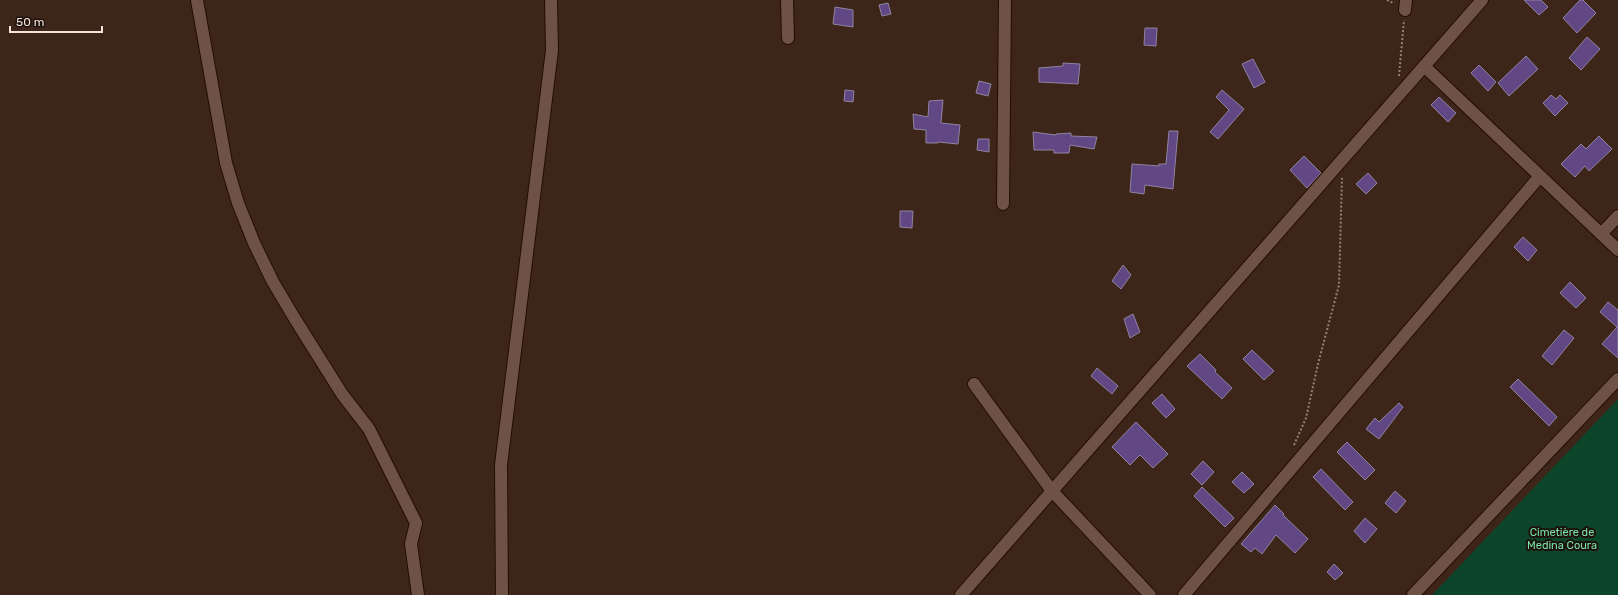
<svg xmlns="http://www.w3.org/2000/svg" width="1618" height="595" font-family="Rubik,sans-serif">
  <style>
    .green { fill: #0c452a }
    .building { fill: #624785; stroke: #8e849f }
    .lines { fill: none; stroke-linecap: round; stroke-linejoin: round }
    .minor-casing { stroke: #230e03; stroke-width: 14 }
    .path { stroke: #958076; stroke-width: 2; stroke-dasharray: 2 2; stroke-linecap: butt }
    .minor { stroke: #6d5245; stroke-width: 12 }
    .labels { text-anchor: middle; stroke-width: 4; stroke-linejoin: round; paint-order: stroke }
    .park-label { font-size: 11px; fill: #7be5a9; stroke: #1c110c }
  </style>
  <rect width="100%" height="100%" fill="#3d2519"/>
  <path class="green" d="M1618,399v196h-186z"/>
  <path class="building" d="M1524,0h17l7,7 -9,8z
    M1580,0h3l13,13 -19,20 -14,-15z
    M888,3l3,11 -9,2 -3,-11z
    M835,7l18,3v17l-20,-3z
    M1145,28h12l-1,18 -12,-1z
    M1587,37l13,12 -19,21 -12,-12z
    M1526,56l12,13 -29,27 -11,-13z
    M1253,59l12,23 -11,6 -12,-24z
    M1063,63l17,1 -2,20 -39,-2v-14l24,-2z
    M1479,65l17,17 -8,9 -17,-18z
    M979,81l12,3 -3,12 -12,-3z
    M845,90l9,1 -1,11 -9,-1z
    M1222,90l22,19 -26,30 -8,-7 19,-22 -13,-13z
    M1551,95l5,4 4,-4 8,8 -13,13 -12,-13z
    M1439,97l17,16 -8,9 -17,-17z
    M943,100l-2,23 19,2 -2,19 -20,-2v1h-12v-13l-12,-1 -1,-15 15,3 1,-16z
    M1169,131h9l-5,58 -28,-4 -1,9 -14,-2 2,-28 27,2v-2h7z
    M1033,132l23,3v-1l15,-1v3l26,1 -3,12 -24,-4 -1,8h-15v-3h-20z
    M1599,136l13,13 -23,22 -4,-5 -10,11 -14,-13 20,-20 5,5z
    M978,139h11v13l-12,-2z
    M1304,156l17,17 -14,15 -17,-18z
    M1368,173l9,10 -11,11 -10,-10z
    M900,211h13l-1,17 -12,-1z
    M1523,237l14,13 -9,11 -14,-14z
    M1123,265l8,10 -10,14 -9,-8z
    M1570,282l16,16 -10,10 -16,-15z
    M1608,302l10,8v48l-16,-14 15,-17 -17,-15z
    M1133,314l7,18 -10,6 -6,-19z
    M1564,330l10,8 -22,27 -10,-9z
    M1252,350l22,21 -10,9 -21,-21z
    M1200,354l16,16 -1,2 17,16 -10,11 -35,-33z
    M1097,368l21,18 -6,8 -21,-18z
    M1518,379l39,38 -8,9 -39,-39z
    M1162,394l13,15 -9,9 -14,-15z
    M1399,403l4,4 -24,32 -13,-10 9,-11 4,4z
    M1136,422l32,32 -15,14 -13,-13 -10,10 -18,-18z
    M1347,442l28,28 -10,10 -28,-28z
    M1203,461l11,11 -12,13 -11,-11z
    M1321,469l32,33 -8,8 -32,-33z
    M1242,472l12,12 -10,9 -12,-11z
    M1202,487l32,31 -9,9 -31,-31z
    M1395,491l11,10 -10,12 -11,-10z
    M1275,505l9,9 -1,1 25,24 -13,14 -19,-18 -14,19 -7,-6 -4,4 -10,-8z
    M1365,518l12,11 -12,14 -11,-12z
    M1334,564l9,9 -8,7 -8,-8z"/>
  <g class="lines">
    <defs>
      <path id="minor" d="M197,0l29,163 12,40 16,40 19,39 22,37 47,75 27,35 47,94 -5,21 7,51
        M787,0l1,38
        M1405,10l1,-10
        M1424,66l194,184
        M1003,204l2,-204
        M1601,234l17,-18
        M974,384l78,107 98,104
        M502,595l-1,-130 51,-415 -1,-50
        M961,595l521,-595
        M1184,595l356,-419
        M1413,595l205,-216"/>
    </defs>
    <use href="#minor" class="minor-casing"/>
    <path class="path" d="M1387,0l6,3
      M1399,76l5,-56
      M1294,445l12,-27 12,-54 21,-79 3,-107"/>
    <use href="#minor" class="minor"/>
  </g>
  <g class="labels">
    <g class="park-label">
      <text x="1562" y="536">Cimetière de<tspan x="1562" dy="13">Medina Coura</tspan></text>
    </g>
  </g>
  <path d="M10 26v6h92v-6" fill="none" stroke="#f4e3db" stroke-width="2"/>
  <text x="16" y="26" font-size="12" fill="#f4e3db" stroke="#1c110c" stroke-width="3" paint-order="stroke">50 m</text>
</svg>
